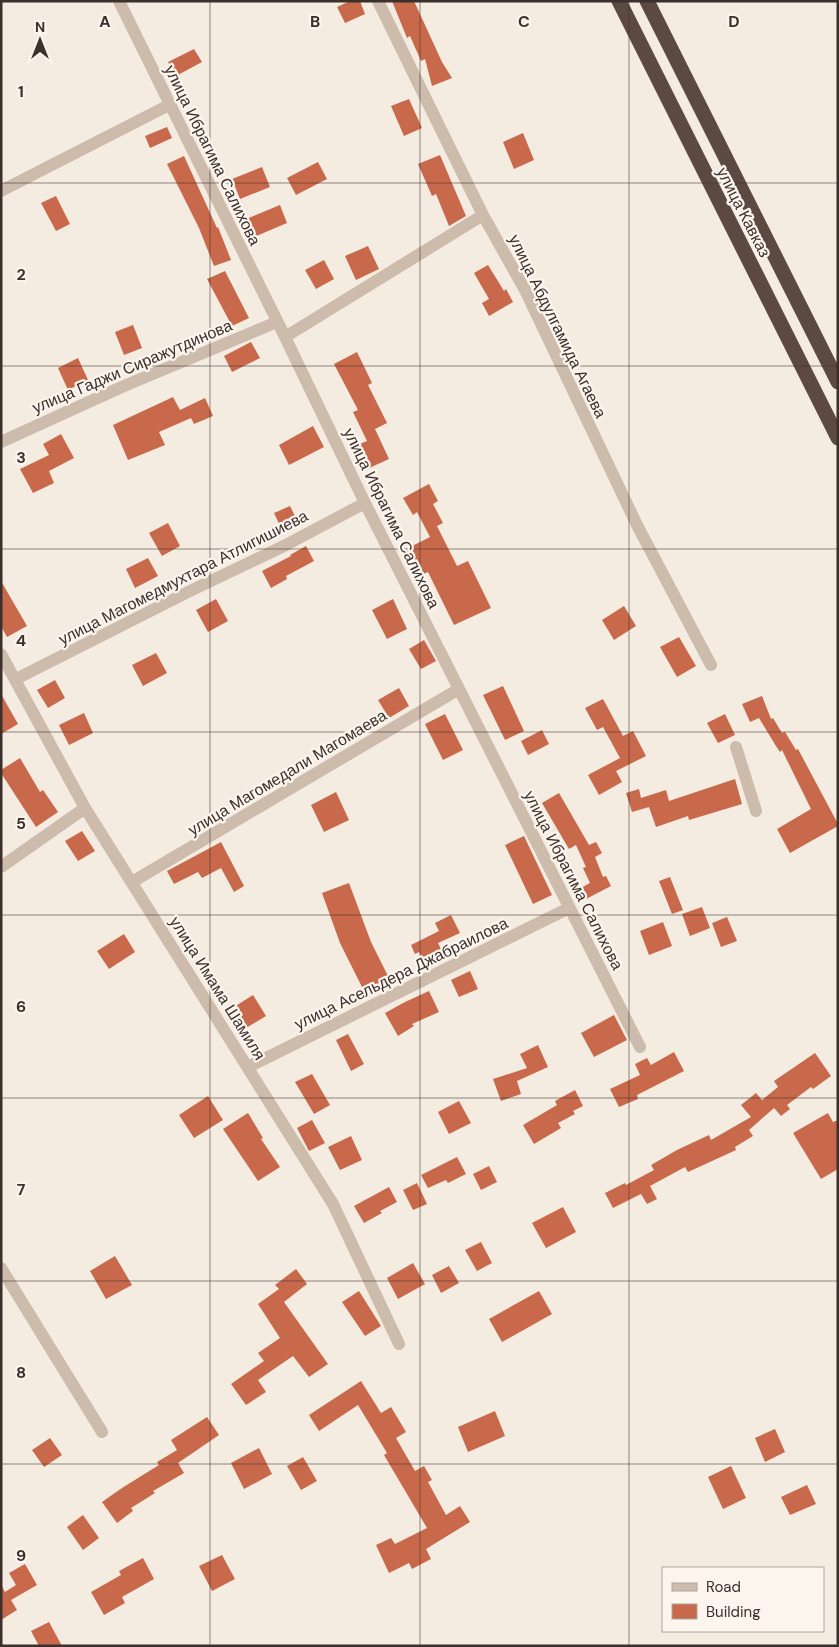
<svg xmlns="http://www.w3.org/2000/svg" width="839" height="1647" font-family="'DM Sans',sans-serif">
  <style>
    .building { fill: #c8694b }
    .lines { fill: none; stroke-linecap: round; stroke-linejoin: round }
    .street { stroke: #cdbbac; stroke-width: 12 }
    .highway { stroke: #5c4a42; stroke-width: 15 }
    .grid { fill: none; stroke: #3b302b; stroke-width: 1; stroke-opacity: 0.55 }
    .labels { text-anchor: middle; stroke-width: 4.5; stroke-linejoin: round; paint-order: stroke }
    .street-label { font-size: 16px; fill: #3b302b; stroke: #fbf5ee }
    .grid-label { font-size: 16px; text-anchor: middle; font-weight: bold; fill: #3b302b; stroke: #fbf5ee; stroke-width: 4.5; stroke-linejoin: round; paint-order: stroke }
  </style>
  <rect width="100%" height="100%" fill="#f4ebe1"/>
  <path class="building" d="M350,1h10l5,13 -20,9 -8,-16z
    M392,1h22l28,61 10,16 -20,8 -7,-27 -4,2 -11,-25 -3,2z
    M194,49l8,13 -26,14 -8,-14z
    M409,99l13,29 -18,8 -13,-30z
    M167,127l5,11 -22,10 -5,-12z
    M523,133l11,27 -20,9 -11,-27z
    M440,155l26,61 -17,10 -13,-32 -4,2 -14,-32z
    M184,156l33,72 1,-1 13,33 -17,6 -15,-38 -32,-64z
    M318,162l9,17 -31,16 -9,-17z
    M262,167l8,20 -30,12 -8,-20z
    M56,196l14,28 -14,7 -15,-28z
    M280,205l7,18 -33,14 -8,-18z
    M368,246l11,23 -23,11 -11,-24z
    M324,260l10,19 -18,10 -11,-19z
    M488,265l16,26 2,-2 7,13 -24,14 -7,-13 7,-4 -15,-26z
    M225,271l24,47 -17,8 -25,-47z
    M133,325l9,23 -18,7 -9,-23z
    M251,342l9,16 -28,14 -8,-16z
    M357,352l15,31 -4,2 19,38 -12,6 14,30 -22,10 -10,-24 10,-4 -14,-29 5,-2 -24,-46z
    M78,358l10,22 -20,10 -10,-22z
    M173,397l7,13 25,-12 8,18 -19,8 -3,-6 -32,14 6,13 -37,15 -15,-35z
    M313,426l11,21 -35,18 -10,-20z
    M61,434l13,24 -25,13 5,12 -21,10 -13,-24 29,-14 -6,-11z
    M429,484l9,17 -5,3 10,19 -6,3 20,40 11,-5 23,47 -37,17 -26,-53 -9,4 -13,-27 24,-12 -13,-25 -4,3 -10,-17z
    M290,506l9,18 -16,8 -9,-19z
    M168,523l12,23 -18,10 -13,-23z
    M306,546l8,15 -28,15 1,3 -16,9 -9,-17 29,-15 -1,-1z
    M148,558l10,18 -23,12 -9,-19z
    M1,581l26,45 -20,11 -6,-11z
    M216,599l12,22 -20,11 -12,-22z
    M393,599l14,30 -20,10 -15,-29z
    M624,606l12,20 -22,14 -12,-20z
    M679,637l17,29 -19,11 -17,-30z
    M424,640l12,21 -15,8 -12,-20z
    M156,653l11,20 -24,13 -11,-21z
    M55,680l10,18 -17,10 -11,-18z
    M503,686l21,45 -19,9 -22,-45z
    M399,688l10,18 -20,12 -11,-18z
    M1,694l17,30 -17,10z
    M762,696l9,23 2,-1 9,15 3,-1 11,18 2,-1 40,75v2l-48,27 -13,-24 34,-20 -29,-59 -2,2 -4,-6 -17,-28 -9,4 -8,-18z
    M603,699l20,37 10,-5 13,25 -30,15 6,11 -23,13 -11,-20 32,-17 -17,-31 -6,3 -12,-22z
    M84,713l9,20 -24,12 -10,-20z
    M445,714l18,36 -20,10 -18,-36z
    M725,714l10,21 -17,8 -11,-20z
    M542,730l7,14 -21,11 -7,-14z
    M20,758l20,34 3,-2 15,22 -22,15 -35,-54v-3z
    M735,779l7,25 -53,16 -1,-4 -32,11 -7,-20 -17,5 -6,-19 13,-4 2,9 25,-8 3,11z
    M336,792l13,28 -25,12 -13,-27z
    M559,793l30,52 7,-3 6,11 -7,4 8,20 3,-1 5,10 -27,14 -5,-11 11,-6 -7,-15 3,-1 -10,-22 -7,4 -27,-46z
    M82,831l13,20 -17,10 -13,-20z
    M524,836l28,59 -19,9 -28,-59z
    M221,842l23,44 -10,6 -13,-24 -19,10 -4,-6 -24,12 -7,-13z
    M670,877l13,33 -11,4 -13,-33z
    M349,883l22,59 18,36 -25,13 -24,-48 -18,-50z
    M702,907l8,21 -20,8 -8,-22z
    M451,915l9,18 -22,10 3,6 -19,9 -3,-6 -4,2 -4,-9 28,-14 -4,-8z
    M727,917l10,24 -16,6 -9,-24z
    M663,922l9,24 -23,9 -9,-24z
    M124,934l11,18 -26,17 -12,-18z
    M470,971l8,18 -19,8 -8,-17z
    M429,991l10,21 -27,12 2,2 -16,10 -13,-23 20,-11z
    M253,995l13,21 -20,12 -12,-21z
    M614,1015l13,25 -33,17 -13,-24z
    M348,1034l16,30 -13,7 -15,-31z
    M538,1045l10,22 -31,14 4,13 -20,7 -8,-22 34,-11 -7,-14z
    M674,1052l10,19 -47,24 1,4 -19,8 -9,-18 30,-14 -5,-11 12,-6 4,7z
    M815,1053l16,23 -18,13 -2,-2 -24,18 3,4 -9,7 -7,-8 -25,22 4,6 -18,11 1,3 -48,22 -3,-5 -35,19 7,13 -10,5 -6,-10 -28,14 -8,-15 20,-10 1,2 28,-15 -3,-5 26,-15 32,-15 2,5 40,-23 -10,-12 15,-12 6,7 16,-13 -4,-6z
    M312,1074l18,31 -16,9 -19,-32z
    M575,1090l8,16 -10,5 2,3 -17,9 3,5 -27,16 -11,-19 34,-20 -2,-4z
    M208,1096l15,24 -29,18 -15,-23z
    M459,1101l12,22 -22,11 -11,-22z
    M248,1113l15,25 -2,1 19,28 -22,14 -35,-52z
    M828,1113l5,9 5,-2v49l-17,10 -28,-46z
    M312,1120l13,23 -16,8 -12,-23z
    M351,1136l11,24 -22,10 -12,-23z
    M457,1157l9,17 -18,9 -2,-3 -18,8 -7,-13z
    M489,1166l8,16 -16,8 -8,-16z
    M417,1183l10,21 -14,6 -10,-20z
    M389,1187l8,15 -17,9 2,2 -18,10 -10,-17z
    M563,1207l13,25 -30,16 -14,-25z
    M481,1242l11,21 -15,8 -12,-21z
    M115,1256l17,29 -26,14 -16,-28z
    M413,1263l12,21 -27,15 -11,-21z
    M449,1266l10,17 -18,10 -9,-18z
    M296,1269l11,15 -23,18 44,62 -19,13 -16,-21 -35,24 8,12 -20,13 -15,-21 33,-23 -6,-8 22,-15 -22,-34 21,-15 -4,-4z
    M359,1291l22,35 -16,10 -23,-34z
    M539,1291l13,23 -50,28 -13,-23z
    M361,1381l20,32 10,-6 15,25 -10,6 19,33 9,-5 8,14 -4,2 18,33 14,-9 10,16 -44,27 5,10 -19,10 -3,-6 -20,10 -13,-28 15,-7 4,6 32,-16 -43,-73 3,-2 -29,-48 -39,26 -10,-16z
    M495,1411l10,25 -37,16 -10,-25z
    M207,1417l12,18 -41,28 6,10 -31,18 2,2 -24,15 2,3 -16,12 -15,-21 20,-14 37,-23 -2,-3 20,-12 -6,-10z
    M775,1429l10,23 -20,10 -10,-24z
    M50,1438l12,17 -18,12 -12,-17z
    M259,1448l13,26 -28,15 -13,-26z
    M303,1457l14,24 -16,9 -14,-24z
    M731,1466l15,32 -23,11 -15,-32z
    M807,1485l9,19 -26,11 -9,-18z
    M83,1515l16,23 -16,12 -16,-23z
    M222,1555l13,24 -23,12 -13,-25z
    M143,1558l11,21 -32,18 3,6 -21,12 -13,-23 30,-17 -2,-4z
    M25,1564l12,21 -26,15 6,10 -16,10v-35l4,7 11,-7 -7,-12z
    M49,1622l13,24h-23l-8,-15z"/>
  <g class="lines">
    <path class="street" d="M119,1l166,336 80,166 275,544
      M378,1l70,143 35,71 42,75 112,235 74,140
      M1,191l170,-87
      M285,337l198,-122
      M1,442l123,-56 153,-64
      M1,654l84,154 248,396 66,140
      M16,679l174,-88 94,-45 81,-43
      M736,747l20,64
      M1,867l84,-59
      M132,882l327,-193
      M248,1067l321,-159
      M1,1268l101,164"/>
    <path class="highway" d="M619,1l219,437
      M647,1l191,381"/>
  </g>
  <path class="grid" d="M210,1v1645M420,1v1645M629,1v1645M1,183h837M1,366h837M1,549h837M1,732h837M1,915h837M1,1098h837M1,1281h837M1,1464h837"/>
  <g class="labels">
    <g class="street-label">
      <text transform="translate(213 155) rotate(64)" y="6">улица Ибрагима Салихова</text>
      <text transform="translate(744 212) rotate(63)" y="6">улица Кавказ</text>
      <text transform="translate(558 326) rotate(64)" y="6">улица Абдулгамида Агаева</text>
      <text transform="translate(132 366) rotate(-23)" y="6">улица Гаджи Сиражутдинова</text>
      <text transform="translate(392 518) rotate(64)" y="6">улица Ибрагима Салихова</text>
      <text transform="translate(183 577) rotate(-27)" y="6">улица Магомедмухтара Атлигишиева</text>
      <text transform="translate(287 772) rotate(-31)" y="6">улица Магомедали Магомаева</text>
      <text transform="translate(574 880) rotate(63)" y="6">улица Ибрагима Салихова</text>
      <text transform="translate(401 973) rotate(-26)" y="6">улица Асельдера Джабраилова</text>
      <text transform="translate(218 988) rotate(58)" y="6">улица Имама Шамиля</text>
    </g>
  </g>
  <g class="grid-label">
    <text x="105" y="27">A</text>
    <text x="315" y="27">B</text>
    <text x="524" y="27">C</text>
    <text x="734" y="27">D</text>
    <text x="21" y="97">1</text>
    <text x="21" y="280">2</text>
    <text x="21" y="463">3</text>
    <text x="21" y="646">4</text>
    <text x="21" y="829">5</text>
    <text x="21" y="1012">6</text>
    <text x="21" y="1195">7</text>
    <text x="21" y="1378">8</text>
    <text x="21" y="1561">9</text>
  </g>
  <rect width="839" height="1647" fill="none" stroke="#3b302b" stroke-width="5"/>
  <rect x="662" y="1567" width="162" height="65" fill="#fbf5ee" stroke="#aea6a0"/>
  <rect x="672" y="1583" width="25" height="8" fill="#cdbbac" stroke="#aea6a0"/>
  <text x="706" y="1592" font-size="15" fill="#3b302b">Road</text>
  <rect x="672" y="1604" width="25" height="15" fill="#c8694b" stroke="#aea6a0"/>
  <text x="706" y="1617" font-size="15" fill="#3b302b">Building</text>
  <g transform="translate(40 40)" stroke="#fbf5ee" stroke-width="4" paint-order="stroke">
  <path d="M0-4L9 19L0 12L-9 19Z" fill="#3b302b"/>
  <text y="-8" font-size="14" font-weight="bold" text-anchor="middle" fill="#3b302b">N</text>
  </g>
</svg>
